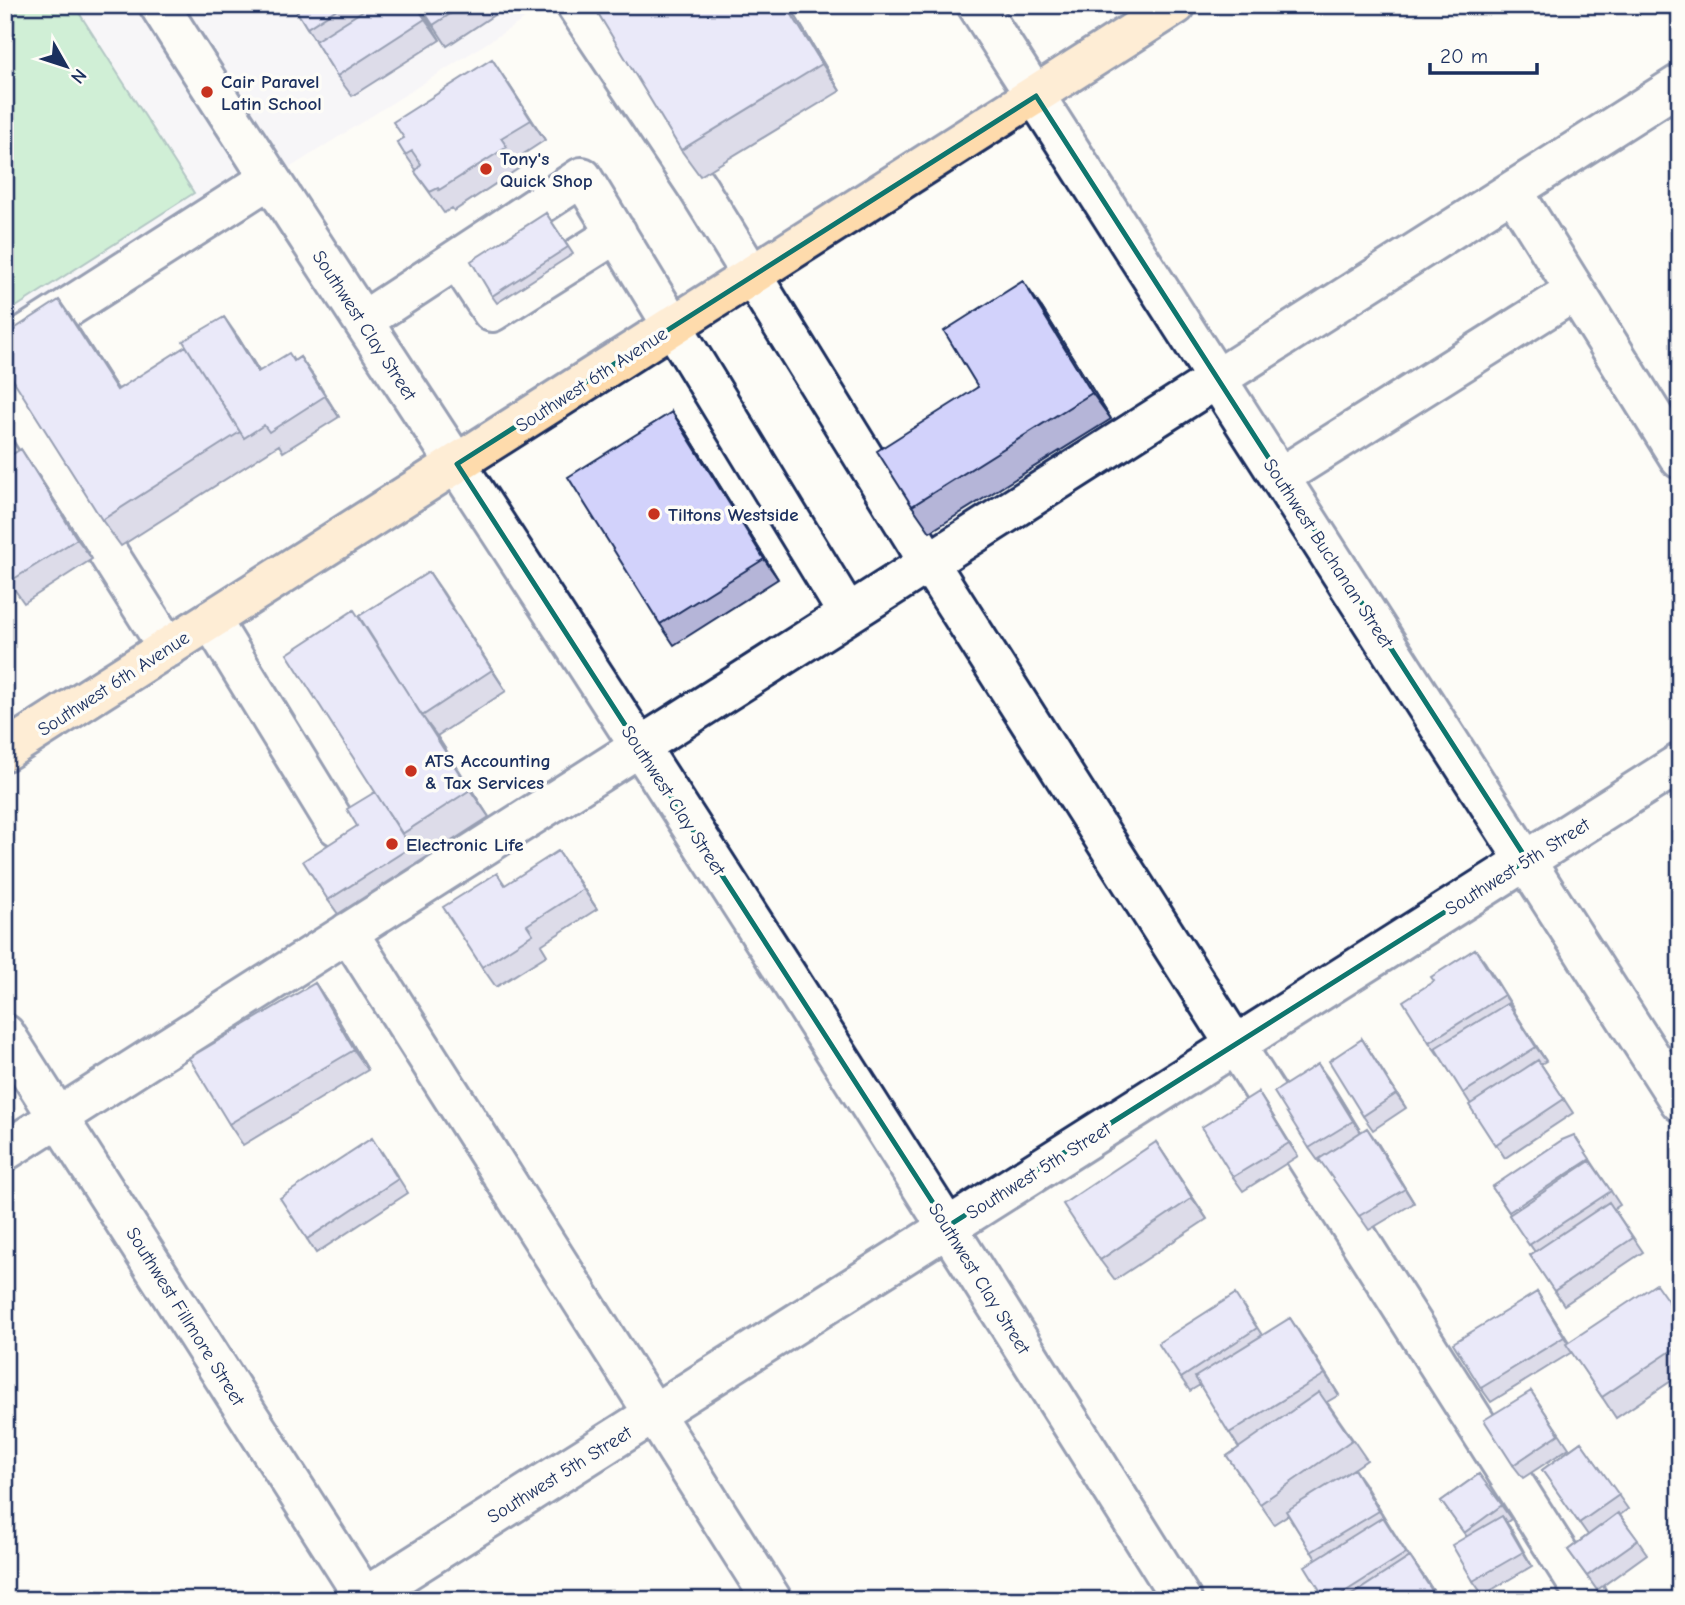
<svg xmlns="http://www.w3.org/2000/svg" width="1685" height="1605" font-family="'Comic Neue',sans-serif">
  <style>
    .built { fill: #f0eff8 }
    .green { fill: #99e0ad; stroke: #5a8886; stroke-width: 2 }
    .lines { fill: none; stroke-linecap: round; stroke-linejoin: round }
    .minor-casing { stroke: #1b2f5e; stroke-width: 44 }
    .major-casing { stroke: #1b2f5e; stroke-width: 44 }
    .minor { stroke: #fdfcf7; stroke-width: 38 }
    .major { stroke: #fedbac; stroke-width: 38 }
    .wall { fill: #b5b5d8; stroke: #1b2f5e; stroke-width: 2 }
    .shaded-wall { fill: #9393b0; stroke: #1b2f5e; stroke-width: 2 }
    .building { fill: #d2d2fb; stroke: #1b2f5e; stroke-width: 2 }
    .marked { fill: none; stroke: #0f766e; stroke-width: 5; stroke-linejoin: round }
    .poi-dot { fill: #c8321e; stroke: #fdfcf7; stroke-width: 2.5 }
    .labels { text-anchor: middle; stroke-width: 7; stroke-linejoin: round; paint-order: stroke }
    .poi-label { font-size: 19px; font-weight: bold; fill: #1b2f5e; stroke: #fdfcf7; text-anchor: start }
    .street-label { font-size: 19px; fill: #1b2f5e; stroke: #fdfcf7 }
  </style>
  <rect width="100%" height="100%" fill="#fdfcf7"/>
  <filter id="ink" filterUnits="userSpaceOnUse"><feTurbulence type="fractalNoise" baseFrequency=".0143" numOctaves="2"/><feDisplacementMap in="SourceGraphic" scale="14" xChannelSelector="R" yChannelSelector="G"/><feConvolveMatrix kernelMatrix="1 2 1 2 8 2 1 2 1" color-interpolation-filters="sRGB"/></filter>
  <g filter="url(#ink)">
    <path class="built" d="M5,5h542l-542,343z"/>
    <path class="green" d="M5,5h69l120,188 -189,121z"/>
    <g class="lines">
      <defs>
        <path id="minor" d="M159,5c132,210 270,415 404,623 209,322 415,646 619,972
          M576,5l122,183 231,375 659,1037
          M977,5l703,1097
          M1513,191l167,268
          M457,259l35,53 125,-79
          M363,321l219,-144 266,437
          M5,348l264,-169
          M5,390l163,258
          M1280,477l295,-186
          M211,620l126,206
          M348,932l424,668
          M5,1034l361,566
          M5,1151l1675,-1067
          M360,1600l1320,-837"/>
        <path id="major" d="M5,751l1171,-746"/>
      </defs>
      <use href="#minor" class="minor-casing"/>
      <use href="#major" class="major-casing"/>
      <use href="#minor" class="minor"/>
      <use href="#major" class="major"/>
    </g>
    <path class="wall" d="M293,5h125l22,35 -88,56 -15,-20z
      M420,5h89l-62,41z
      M789,5l51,86 -140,85 -19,-26z
      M506,80l39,60 -29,19 5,8 -67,44 -2,-3 -8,5 -29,-41 1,-2 -19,-28z
      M546,213l27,41 -76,49 -5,-7z
      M1042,308l69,111 -181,113 -18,-26 66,-119z
      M78,327l40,62 120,-52 21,34 35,-10 6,-4 39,60 -56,35 -4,-7 -158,101 -19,-26z
      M672,412l15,21 91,146 -104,66 -14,-21z
      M35,470l57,89 -68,44 -19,-27z
      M429,572l77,119 -69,45 52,81 -151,97 -10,-14 29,-74 18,-34 -16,-176z
      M572,871l25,38 -56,36 6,10 -51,32 -14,-20z
      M1475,949l39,60 -1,1 33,51 -5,3 32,49 -68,45 -65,-102h-1l-10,-14 5,-61z
      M315,983l14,21 39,66 -125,75 -14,-21z
      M1362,1039l44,69 -33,22 -10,-14z
      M1328,1078l33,54 16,10 37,61 -45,27 -48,-69 -2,1 -10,-14z
      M1258,1092l40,64 -55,35 -10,-14z
      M1574,1135l46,70 -6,4 29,43 -79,53 -34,-50 5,-3 -26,-37 1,-1 -18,-27z
      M1156,1142l51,77 -92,61 -15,-20z
      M382,1152l26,41 -92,60 -9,-14z
      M1537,1292l32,50 111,-24v57l-64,43 -44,-66 -81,50 -10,-14z
      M1244,1307l18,28 42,4 35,56 -12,7 40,58 -13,9 56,89 15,20 14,22h-113l-10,-41 -28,-44 -14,9 -47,-68 12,-8 -39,-63 -10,6 -9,-13z
      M1531,1391l38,57 -46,30 -10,-13z
      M1581,1442l47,67 -8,6 27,39 -50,36 -29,-40 20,-15 -46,-65z
      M1479,1474l32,45 -5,4 26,43 -49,29 -10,-14 -6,-44 -26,-36z"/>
    <path class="shaded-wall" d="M416,5h2l22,35 -15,-21z
      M786,5h3l51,86 -18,-27z
      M492,59l14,21 39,60 -14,-20z
      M1023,281l19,27 69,111 -19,-26z
      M59,300l19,27 57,89 -18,-26z
      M224,317l14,20 34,55 -14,-20z
      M300,357l15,21 24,39 -14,-21z
      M672,412l15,21 91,146 -14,-20z
      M21,449l14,21 57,89 -15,-20z
      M429,572l14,20 63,99 -14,-21z
      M422,716l15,20 52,81 -19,-27z
      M558,851l14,20 25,38 -14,-20z
      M1475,949l10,13 29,47 -10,-14z
      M315,983l14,21 39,66 -14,-20z
      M1508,1003l10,14 28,44 -10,-14z
      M1362,1039l9,14 35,55 -10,-14z
      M1318,1064l10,14 35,57 -10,-14z
      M1258,1092l9,14 31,50 -9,-13z
      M1367,1128l10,14 37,61 -9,-14z
      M1156,1142l14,21 37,56 -15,-21z
      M1537,1292l9,14 28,45 -10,-14z
      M1290,1318l14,21 35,56 -14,-21z
      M1354,1469l10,14 25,42 -10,-14z
      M1502,1516l10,14 20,36 -9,-14z
      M1410,1557l15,21 14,22h-1z"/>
    <path class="building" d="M293,5h50l-36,23z
      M372,5h44l9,14 -88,57 -22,-35z
      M420,5h44l-31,20z
      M593,5h193l36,59 -141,86z
      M492,59l39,61 -30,18 6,9 -68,43 -1,-2 -8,4 -15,-20 6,-8 -9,-13 -7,4 -8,-13 7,-4 -11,-16z
      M546,213l22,34 -76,49 -21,-35z
      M1023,281l69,112 -180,113 -35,-55 101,-64 -34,-56z
      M59,300l58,90 69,-44 54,86 -138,88 -97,-153v-32z
      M224,317l34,55 31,-19 5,8 6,-4 25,39 -56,36 -5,-7 -20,13 -61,-97z
      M672,412l92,147 -104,65 -92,-147z
      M21,449l56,90 -68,43 -4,-6v-117z
      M429,572l63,98 -70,46 -63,-100z
      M354,610l116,180 -68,44 -115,-180z
      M375,792l36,55 -83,53 -25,-39 54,-35 -10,-17z
      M558,851l25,38 -56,36 6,9 -51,33 -39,-60 54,-34 8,12z
      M1475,949l29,46 -75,47 -26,-41 31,-20 -3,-4z
      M315,983l39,67 -125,74 -40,-66z
      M1508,1003l28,44 -73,46 -28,-45z
      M1362,1039l34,55 -33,22 -34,-55z
      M1538,1060l26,39 -69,46 -26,-40z
      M1318,1064l35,57 -44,27 -35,-56z
      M1258,1092l31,51 -56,34 -31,-50z
      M1367,1128l38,61 -46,27 -40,-57z
      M1574,1135l16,24 -81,53 -17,-25 70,-47z
      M372,1138l26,41 -91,60 -27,-41z
      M1156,1142l36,56 -92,62 -37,-56z
      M1590,1161l21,30 -82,54 -20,-30z
      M1609,1202l24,36 -79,53 -24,-36z
      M1656,1284l24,34v27l-78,52 -36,-53z
      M1537,1292l27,45 -83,51 -28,-45z
      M1235,1294l22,34 -76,50 -23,-35z
      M1290,1318l35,56 -96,59 -34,-56z
      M1531,1391l28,43 -46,31 -29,-45z
      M1319,1392l33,48 -92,64 -33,-48z
      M1680,1412v13l-6,-9z
      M1581,1442l38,53 -40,28 -37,-53z
      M1354,1469l25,42 -68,41 -25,-41z
      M1479,1474l23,31 -38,28 -23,-32z
      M1618,1513l20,27 -51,36 -19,-26z
      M1502,1516l21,36 -50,29 -21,-36z
      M1383,1517l23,36 -74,47h-6l-21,-34z
      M1410,1557l28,43h-94z"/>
  </g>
  <path d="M0 0H1685V1605H0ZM1036,96l491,764 -579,366 -491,-762z" fill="#fdfcf7" fill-opacity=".55" fill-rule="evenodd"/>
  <path class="marked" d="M1036,96l491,764 -579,366 -491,-762z"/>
  <g class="poi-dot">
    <circle cx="207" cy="92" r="7"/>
    <circle cx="486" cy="169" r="7"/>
    <circle cx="654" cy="514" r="7"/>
    <circle cx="411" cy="771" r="7"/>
    <circle cx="392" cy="844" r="7"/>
  </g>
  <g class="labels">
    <g class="poi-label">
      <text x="221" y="88">Cair Paravel<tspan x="221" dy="22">Latin School</tspan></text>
      <text x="500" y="165">Tony's<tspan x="500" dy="22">Quick Shop</tspan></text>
      <text x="668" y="521">Tiltons Westside</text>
      <text x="425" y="767">ATS Accounting<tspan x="425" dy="22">&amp; Tax Services</tspan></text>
      <text x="406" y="851">Electronic Life</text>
    </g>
    <g class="street-label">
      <text transform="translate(365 325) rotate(57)" y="7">Southwest Clay Street</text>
      <text transform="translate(591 379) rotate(-33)" y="7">Southwest 6th Avenue</text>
      <text transform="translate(1329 553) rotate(57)" y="7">Southwest Buchanan Street</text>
      <text transform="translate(113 683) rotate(-33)" y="7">Southwest 6th Avenue</text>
      <text transform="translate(674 800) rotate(57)" y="7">Southwest Clay Street</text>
      <text transform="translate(1517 866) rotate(-32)" y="7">Southwest 5th Street</text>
      <text transform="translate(1038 1170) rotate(-32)" y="7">Southwest 5th Street</text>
      <text transform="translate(980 1278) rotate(58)" y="7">Southwest Clay Street</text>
      <text transform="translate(186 1316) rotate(58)" y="7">Southwest Fillmore Street</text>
      <text transform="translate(559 1474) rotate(-32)" y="7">Southwest 5th Street</text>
    </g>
  </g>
  <rect width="1685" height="1605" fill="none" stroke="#fdfcf7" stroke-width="28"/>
  <rect x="14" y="14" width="1657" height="1577" fill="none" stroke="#1b2f5e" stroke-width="2.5" filter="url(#ink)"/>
  <g transform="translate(66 66) rotate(129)" stroke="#fdfcf7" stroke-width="5" paint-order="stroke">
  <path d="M0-5L12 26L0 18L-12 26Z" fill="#1b2f5e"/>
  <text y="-10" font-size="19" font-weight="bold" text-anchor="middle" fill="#1b2f5e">N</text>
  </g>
  <path d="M1430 63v10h107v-10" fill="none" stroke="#1b2f5e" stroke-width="3.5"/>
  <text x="1440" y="63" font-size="21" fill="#1b2f5e" stroke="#fdfcf7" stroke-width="5" paint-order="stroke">20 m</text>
</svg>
